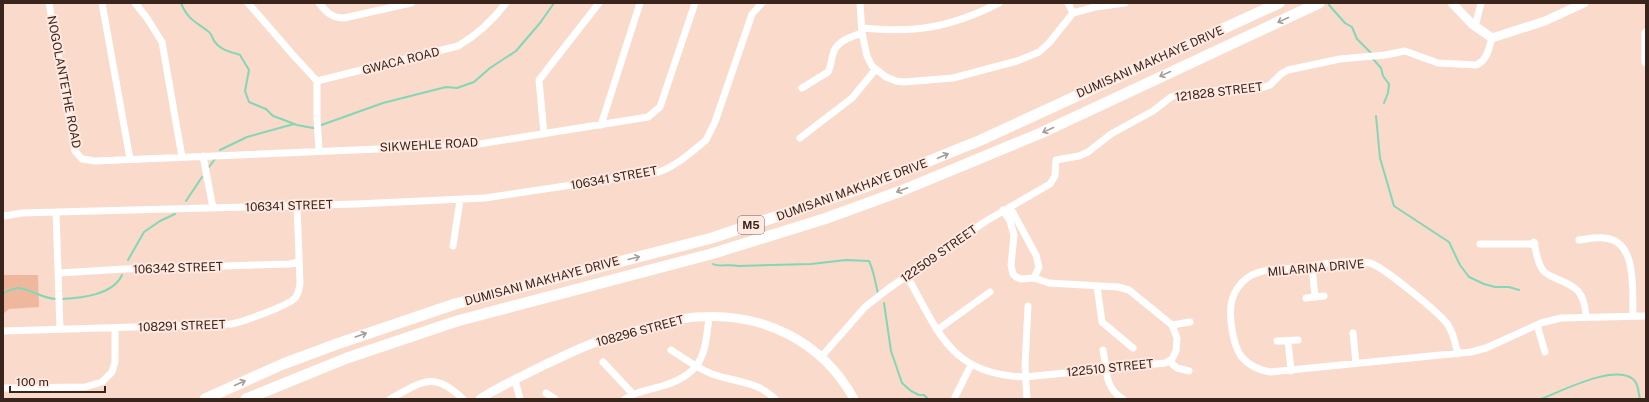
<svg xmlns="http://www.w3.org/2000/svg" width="1649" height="402" font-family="'Public Sans',sans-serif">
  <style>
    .green { fill: #efb89e }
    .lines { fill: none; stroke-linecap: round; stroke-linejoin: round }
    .stream { stroke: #83d7b5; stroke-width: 2 }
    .minor { stroke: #fff; stroke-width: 7 }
    .tertiary { stroke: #fff; stroke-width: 9 }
    .primary { stroke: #fff; stroke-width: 11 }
    .oneway { stroke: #a69d99 }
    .labels { text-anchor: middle; stroke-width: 4; stroke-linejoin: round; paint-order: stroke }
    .shield { fill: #ffe9e0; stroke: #746057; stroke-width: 1 }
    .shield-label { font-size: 11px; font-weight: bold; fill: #39251c }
    .street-label { font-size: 12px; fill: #39251c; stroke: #ffe9e0 }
  </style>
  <rect width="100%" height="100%" fill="#f9dacb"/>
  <path class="green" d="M3,275h35l1,32 -30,2 -6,5z"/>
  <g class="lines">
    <path class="stream" d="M181,3c7,17 14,18 28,29 3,2 3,7 6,10 5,8 17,10 25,13l9,15 -4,21 4,11 17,7 7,7 11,4 13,5 16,3 70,-25 63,-16 11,1 17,-6 16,-14 26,-17 24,-28 14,-20
      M1329,5l16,18 7,4 5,12 15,15
      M1373,59l8,9 2,8 6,8 -1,9 -4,10
      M1376,116l4,42 14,48 55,36 11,23 9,12 15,7 11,3h14l10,3
      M220,150l27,-13 47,-13
      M209,167l6,-8
      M186,201l16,-24
      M128,260l16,-28 16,-11 15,-7
      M713,264c5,3 18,0 25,2l73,-2 35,-4 23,1c5,10 6,21 9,32
      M3,293c5,-2 11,-5 16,-5 14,2 24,11 38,11
      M62,299c19,-1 51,-4 60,-24
      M884,303l7,48 11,32 9,8 8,4h5l4,4
      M1541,399c21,-8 72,-35 92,-20 6,5 5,13 7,20"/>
    <path class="minor" d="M49,3l26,148 7,8 13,2 378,-16 175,-28 12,-10 35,-104
      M102,3l28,156
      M135,3l12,15 15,24 20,115
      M248,3l46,53 23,25
      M319,3c7,9 13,15 25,15l67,-15
      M860,3l2,30 5,23 5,10 14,11 10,4 8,1 49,-4 64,-17 22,-9 10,-9 24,-30 22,-6 30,-4
      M1068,3l5,10
      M1475,27l6,-24
      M862,28c54,5 87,0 137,-25
      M317,81l141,-35c19,-11 35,-26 48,-43
      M317,81v38l2,31
      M802,88l26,-16c3,-5 3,-12 5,-18 3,-13 18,-17 29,-21
      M601,125l39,-122
      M544,134l-5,-54 60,-77
      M800,138l52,-40 24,-29
      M203,156l10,52
      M1010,207l26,48 3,12 -5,11
      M56,212l4,117
      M4,216l18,-3 34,-1 300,-8 129,-6 174,-26c17,-6 33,-20 47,-32l9,-18 37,-108 10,-11
      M1579,240c8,-1 17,-3 25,-2 34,2 28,53 29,78
      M1534,242c2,9 3,19 8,27 3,5 8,7 13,9 22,9 29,13 31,38
      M1480,244h55
      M453,246l7,-46
      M1312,266l3,31
      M59,273l66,-4 165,-5 8,-2
      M907,276c32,57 44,99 118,101l140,-14 7,-4 4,-8 1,-13 -5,-13 -43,-35 -11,-3 -69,-4 -15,-5 -13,1 -5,-2 -3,-3 -2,-9 3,-30 -4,-14 -7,-11
      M1097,286l5,36 31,26
      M1306,298l18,-2
      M1172,325l18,-3
      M1537,325l8,27
      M937,330l53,-38
      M3,331l228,-7c11,-2 57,-18 64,-26 4,-5 4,-9 5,-15l-3,-78
      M1353,333l3,30
      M1277,341l21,-1
      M1288,341l3,30
      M671,350c14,9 26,18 41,24 22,8 46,7 63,25
      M1103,350c4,19 1,38 20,49
      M1458,354c-3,-10 -4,-20 -10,-29 -7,-11 -66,-59 -78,-62 -20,-4 -52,2 -73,5 -16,1 -36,0 -50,10 -7,5 -13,14 -15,22 -4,15 1,45 9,56 8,10 17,14 29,16l201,-20 15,-4 55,-25 20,-5 85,-2
      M822,356l43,-49 23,-18 98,-68 64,-37 5,-8 1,-16 23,-4 9,-4 23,-18 42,-23 18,-14 8,-3 29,-3 53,-3 9,-3 11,-11 7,-4 52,-11 45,-4 20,-4 33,12 38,2c11,-4 13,-17 16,-27
      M1169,361l8,7 12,3
      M603,362l30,32
      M515,380l5,19
      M3,388l82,-1 17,-5 10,-10 3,-10v-34
      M546,393l9,6
      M955,397l16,-32
      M390,399c32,-17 43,-29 73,0
      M625,399c10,-7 22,-9 34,-12 43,-12 46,-30 50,-71
      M1027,399l-2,-33 3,-60"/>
    <path class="tertiary" d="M1452,3l20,21 20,14 53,-17 39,-18
      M1646,33v29
      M480,399c20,-13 43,-23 64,-34 16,-7 31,-15 47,-21 17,-7 35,-11 53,-15 17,-5 35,-11 53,-12 66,-5 125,24 157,82"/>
    <path class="primary" d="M205,399l78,-35 51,-19 121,-41 257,-66 153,-51 116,-47 298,-137
      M246,399l101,-41 110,-37 254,-67 113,-35 77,-28 140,-58 278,-130"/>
  </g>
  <defs><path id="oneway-shaft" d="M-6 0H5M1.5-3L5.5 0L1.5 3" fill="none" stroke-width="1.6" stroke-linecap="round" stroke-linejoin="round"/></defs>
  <g class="oneway">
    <use href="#oneway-shaft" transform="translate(1283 20) rotate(155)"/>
    <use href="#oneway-shaft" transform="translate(1165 74) rotate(155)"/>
    <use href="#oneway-shaft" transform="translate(1048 130) rotate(155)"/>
    <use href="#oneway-shaft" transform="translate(943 156) rotate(-23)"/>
    <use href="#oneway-shaft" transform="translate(902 190) rotate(159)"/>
    <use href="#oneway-shaft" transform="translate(634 258) rotate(-14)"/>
    <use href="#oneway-shaft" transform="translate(361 335) rotate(-20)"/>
    <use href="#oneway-shaft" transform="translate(240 383) rotate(-24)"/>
  </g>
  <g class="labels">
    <rect class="shield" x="738" y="216" width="26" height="18" rx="3"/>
    <g class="shield-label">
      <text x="751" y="229">M5</text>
    </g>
    <g class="street-label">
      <text transform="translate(401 61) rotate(-14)" y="4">GWACA ROAD</text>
      <text transform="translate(1150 62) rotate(-24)" y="4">DUMISANI MAKHAYE DRIVE</text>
      <text transform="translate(64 82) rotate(79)" y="4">NOGOLANTETHE ROAD</text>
      <text transform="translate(1219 92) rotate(-7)" y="4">121828 STREET</text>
      <text transform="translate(429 145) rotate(-3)" y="4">SIKWEHLE ROAD</text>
      <text transform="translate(614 178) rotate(-10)" y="4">106341 STREET</text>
      <text transform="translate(852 190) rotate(-20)" y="4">DUMISANI MAKHAYE DRIVE</text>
      <text transform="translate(289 206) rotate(-2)" y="4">106341 STREET</text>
      <text transform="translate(939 254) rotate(-35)" y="4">122509 STREET</text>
      <text transform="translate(178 268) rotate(-2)" y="4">106342 STREET</text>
      <text transform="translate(1316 268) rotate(-5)" y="4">MILARINA DRIVE</text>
      <text transform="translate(542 281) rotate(-15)" y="4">DUMISANI MAKHAYE DRIVE</text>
      <text transform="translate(182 326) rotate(-2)" y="4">108291 STREET</text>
      <text transform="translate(640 331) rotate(-15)" y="4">108296 STREET</text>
      <text transform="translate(1110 368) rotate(-6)" y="4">122510 STREET</text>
    </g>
  </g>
  <rect width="1649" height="402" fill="none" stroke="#39251c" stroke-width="8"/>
  <path d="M10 386v6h95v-6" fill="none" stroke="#39251c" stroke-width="2"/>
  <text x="16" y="386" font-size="12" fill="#39251c" stroke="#ffe9e0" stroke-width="3" paint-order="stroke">100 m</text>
</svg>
